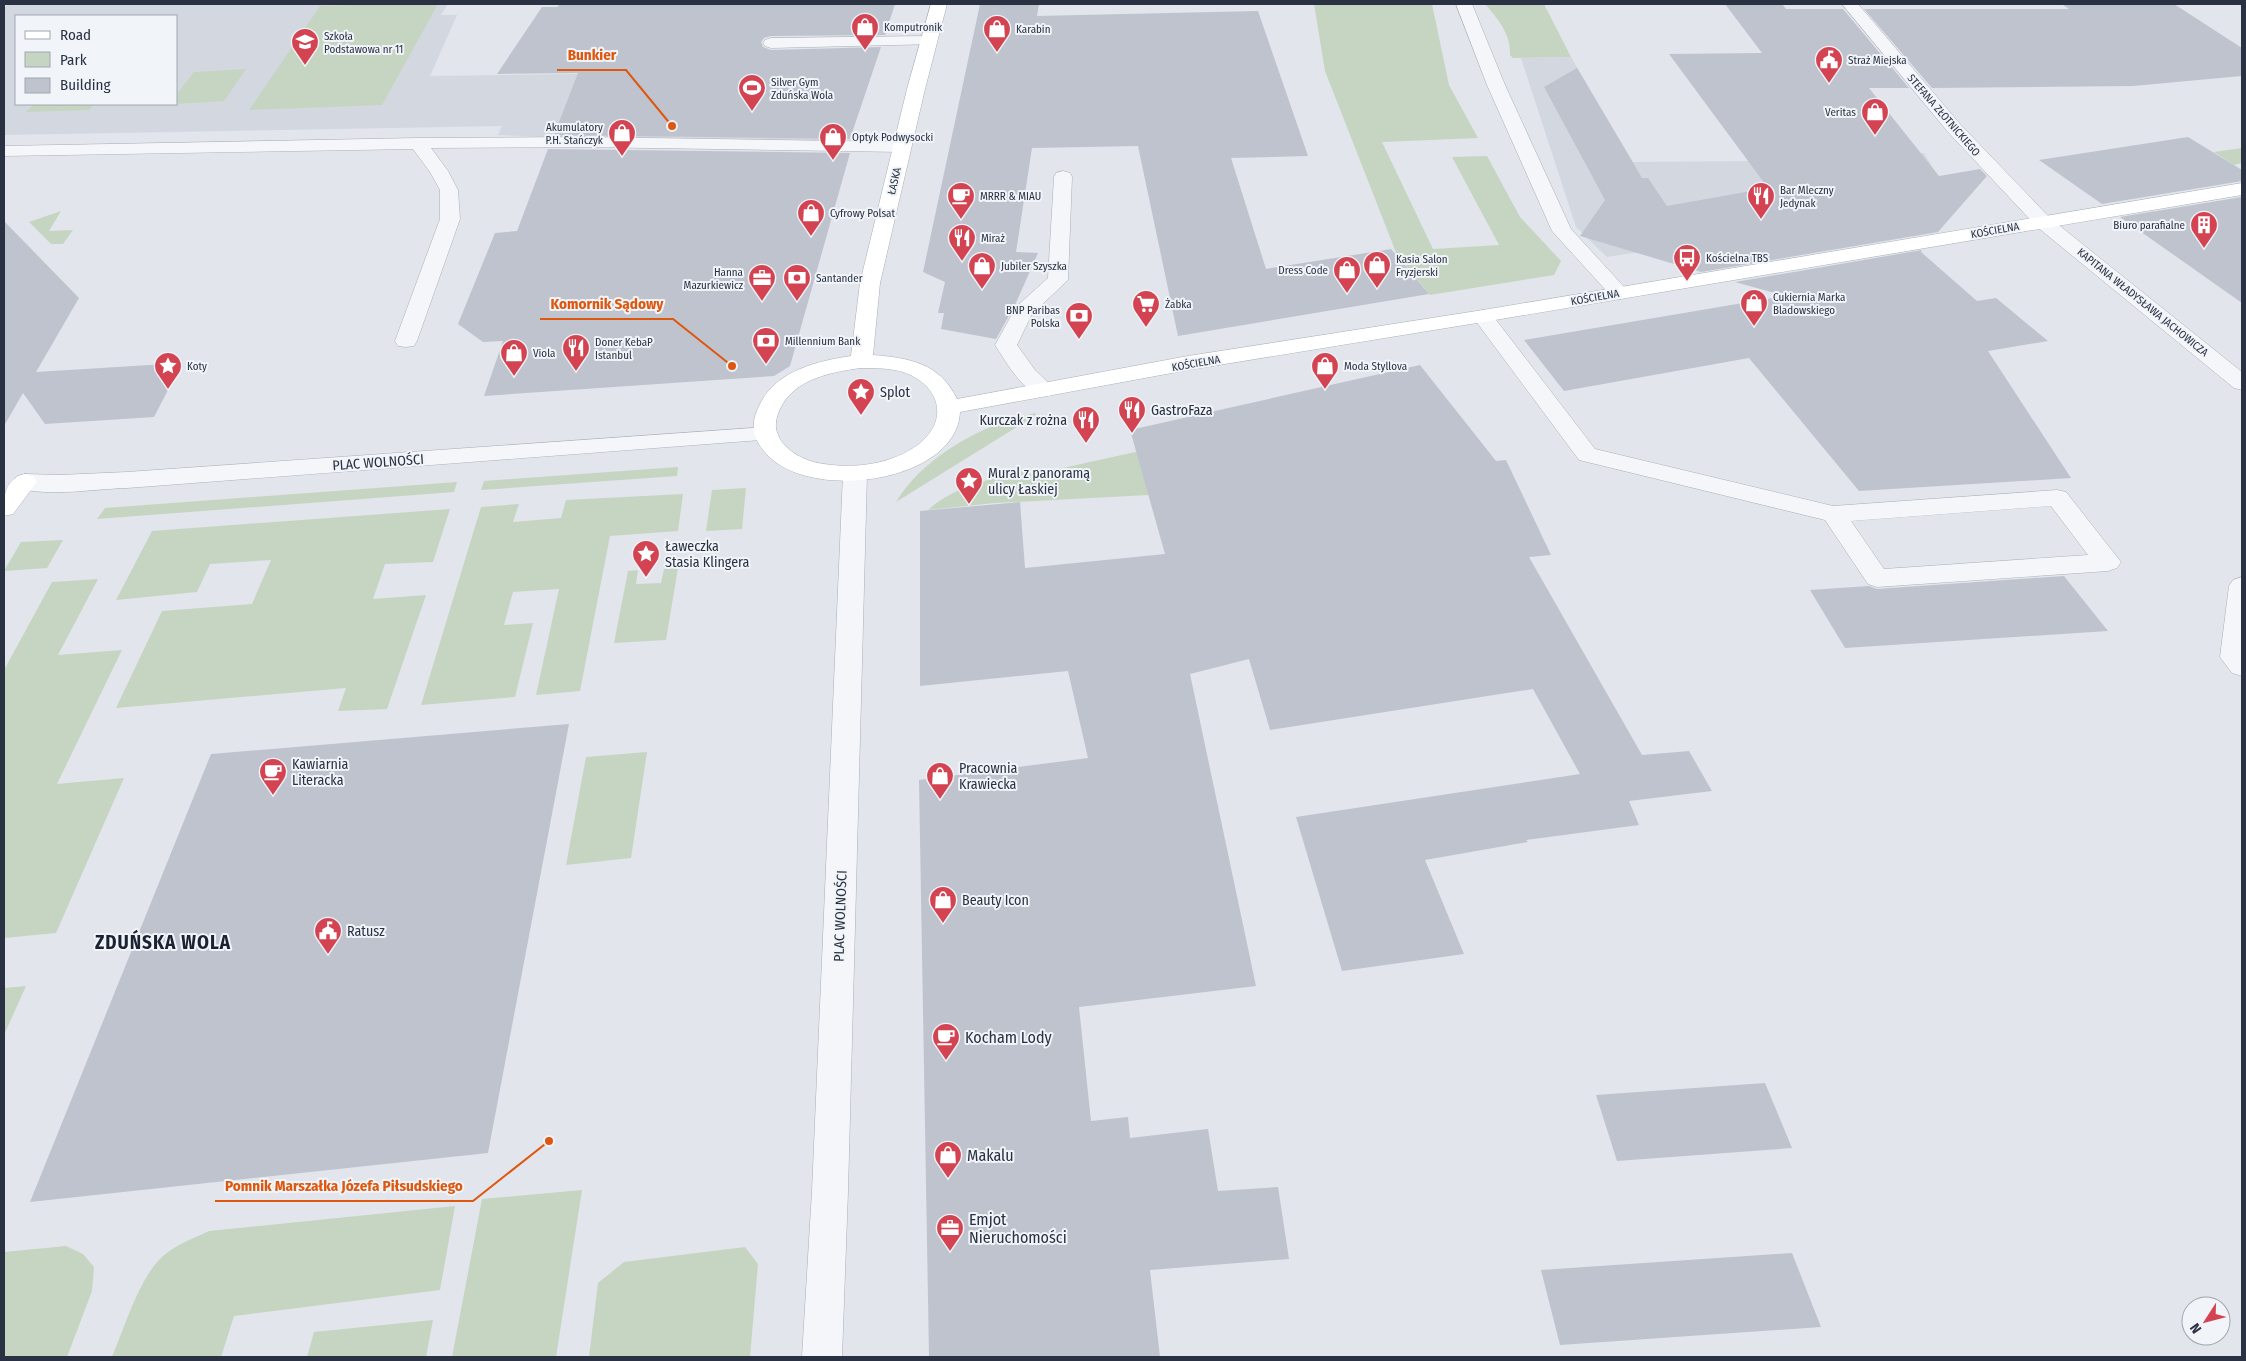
<svg xmlns="http://www.w3.org/2000/svg" width="2246" height="1361" font-family="'Fira Sans Condensed',sans-serif">
  <style>
    .built { fill: #d3d7e0; fill-rule: evenodd }
    .green { fill: #c6d5c2 }
    .building { fill: #bfc3ce }
    .lines { fill: none; stroke-linecap: round; stroke-linejoin: round }
    .lane-casing { stroke: #aaafb9; stroke-width: 1 }
    .street-casing { stroke: #aaafb9; stroke-width: 1 }
    .secondary-casing { stroke: #aaafb9; stroke-width: 1 }
    .lane { fill: #f5f6f9; fill-rule: evenodd }
    .street { fill: #f5f6f9; fill-rule: evenodd }
    .secondary { fill: #fff; fill-rule: evenodd }
    .labels { text-anchor: middle; stroke-width: 4; stroke-linejoin: round; paint-order: stroke }
    .far-poi-label { font-size: 11px; fill: #293143; stroke: #f1f4f8; text-anchor: start }
    .far-street-label { font-size: 11px; fill: #293143; stroke: #f1f4f8 }
    .poi-label { font-size: 14px; fill: #293143; stroke: #f1f4f8; text-anchor: start }
    .street-label { font-size: 14px; fill: #293143; stroke: #f1f4f8 }
    .near-poi-label { font-size: 16px; fill: #293143; stroke: #f1f4f8; text-anchor: start }
    .district-label { font-size: 19px; font-weight: bold; letter-spacing: 1px; fill: #1b2234; stroke: #f1f4f8 }
    .leader { fill: none; stroke: #de570f; stroke-width: 2 }
    .callout-dot { fill: #de570f; stroke: #f1f4f8; stroke-width: 2 }
    .callout-label { font-size: 15px; text-anchor: middle; font-weight: bold; fill: #de570f; stroke: #f1f4f8; stroke-width: 4; stroke-linejoin: round; paint-order: stroke }
  </style>
  <rect width="100%" height="100%" fill="#e2e5eb"/>
  <path class="built" d="M8,4h440l-7,11h16l-27,61 144,-2 290,2 -18,65h-192l-156,-6 4,-9 -498,9v-127zM16,16h160v88h-160z
    M1571,57l62,105 115,-1 100,-9 76,1 10,17 27,35 -4,5 -100,16 -27,-4 -223,35 -31,-30 -55,-169z"/>
  <path class="green" d="M373,4h65l-56,101 -133,5 71,-104z
    M1314,4h118l17,81 29,53 -96,4 51,107 66,-4 -47,-88 35,-1 33,61 41,44 -7,14 -124,20 -33,-40 -72,-184z
    M1485,4h59l27,53 -58,1 -3,-3c1,-21 -12,-36 -25,-51z
    M246,69l-22,32 -48,3v-9l18,-23z
    M34,104h60l-5,6 -63,2z
    M2242,148v15l-8,2 -20,-13z
    M61,211l-12,20 24,-1 -10,14h-12l-22,-22z
    M1035,413l1,2 -140,87c28,-46 87,-78 139,-89z
    M1208,436l22,51 -82,8 -153,8 -67,7c24,-23 68,-33 100,-40l3,5z
    M678,467l-1,9 -196,14 3,-9z
    M457,482l-3,10 -357,27 8,-11z
    M746,488l-4,41 -36,2 6,-41z
    M683,494l-5,37 -68,5 -30,155 -44,4 23,-106 -46,3 -9,33 29,-2 -18,74 -94,8 60,-198 38,-3 -6,18 48,-4 5,-18z
    M450,509l-17,53 -48,2 -12,35 53,-4 -39,114 -49,2 8,-23 -230,20 46,-97 90,-7 19,-44 -61,4 -13,28 -81,8 36,-69z
    M63,540l-16,28 -43,3 17,-29z
    M678,568l-12,72 -52,3 14,-72 10,-1 -2,14 25,-1 3,-14z
    M98,579l-40,76 64,-5 -65,134 67,-6 -68,155 -52,5v-268l48,-88z
    M647,752l-16,106 -65,7 20,-108z
    M26,986l-22,49v-47z
    M582,1190l-26,167h-104l30,-158z
    M455,1206l-15,84 -206,26 -13,41h-109c12,-28 26,-75 47,-97 13,-14 33,-21 50,-29z
    M66,1246l17,8 11,13 -2,24 -25,66h-63v-105z
    M745,1247l13,17 -8,93h-161l9,-74 26,-21z
    M433,1320l-7,37h-119l7,-25z"/>
  <path class="building" d="M560,4h335l-10,31 -114,1 -7,2 -3,4 2,5 8,3 110,-3 -31,92 -296,-4 24,-62 -81,1 45,-67h15z
    M980,4h59l-2,12 221,-5 50,145 -77,2 35,111 125,-20 38,45 -251,42 -40,-190 -106,2 -16,104 22,1 -23,52 -19,34 -55,-10 3,-16h-6l7,-31 -22,-10z
    M1725,4h57l4,5h57l66,79h-40l70,88 41,-7 7,7 -49,56 -237,40 -121,-36 25,-36 -61,-113 33,-19 65,110h6l19,28 101,-18 -99,-134 93,-1z
    M2062,4h112l68,44v28l-109,10 -201,2 -68,-79h205z
    M2188,137l54,33v11l-140,23 -63,-44z
    M548,149l302,4 -60,213 -16,10 -290,20 19,-55 -20,1 -25,-18 37,-91 22,-2z
    M2242,197v106l-122,-86z
    M4,221l75,77 -43,74 146,-9 -28,54 -109,7 -22,-31 -19,33z
    M1922,250l-1,2 56,49 19,-3 52,43 -60,10 83,127 -212,13 -110,-133 -185,33 -40,-51 261,-44 -50,-14z
    M1420,365l76,96 10,-1 45,95 -22,2 113,198 47,-4 23,40 -83,10 10,24 -113,15 2,2 -103,18 39,94 -122,17 -46,-154 284,-43 -47,-85 -263,41 -21,-71 -59,15 66,312 -177,21 12,114 37,-4 2,21 78,-9 10,62 60,-4 11,72 -139,11 10,87h-231l-10,-577 169,-22 -20,-87 -148,15v-175l100,-9 5,66 140,-14 -35,-124z
    M2064,576l44,55 -263,17 -35,-58 59,-4 8,3z
    M569,724l-81,429 -458,49 181,-448z
    M1765,1083l27,65 -175,13 -21,-66z
    M1792,1253l29,74 -261,18 -19,-75z"/>
  <g class="lines">
    <defs>
      <path id="lane" d="M1456,4h16l33,81 66,144 55,60 3,4 -3,4 -7,2 -7,-2 -60,-66 -65,-146z
        M929,36l6,2 2,3 -2,3 -164,4 -6,-2 -2,-3 2,-3 6,-2z
        M585,137l317,5 6,1 3,4 -3,4 -6,1 -317,-5 -154,1 17,23 10,19 2,29 -43,122 -3,5 -8,1 -8,-1 -3,-5 45,-122v-29l-10,-18 -17,-23 -409,7v-10l414,-8z
        M1063,171l7,2 2,4 -4,103 -36,34 -15,31 18,25 21,20 -3,5c-27,6 -45,-31 -58,-50l21,-38 32,-29 6,-101 2,-4z
        M1483,310l7,2 105,137 238,57 224,-16 9,2 55,70 -4,6 -9,3 -231,16 -9,-3 -43,-64 -246,-60 -107,-144 4,-4zM2051,506l37,49 -204,14 -33,-48z"/>
      <path id="street" d="M1842,4h16l102,120 90,94 192,154v18l-8,-2 -198,-162 -88,-94z
        M766,427l8,2 4,5 -4,5 -647,49c-35,1 -76,9 -110,0l-4,-6 4,-6 8,-2 35,1 67,-3z
        M855,466l8,3 4,5 -19,717 -6,166h-40l10,-166 31,-717 4,-5z
        M2242,577v99l-10,-3 -12,-16 9,-71 4,-6z"/>
      <path id="secondary" d="M931,4h16l-22,85 -45,194 -7,72c36,3 67,8 84,44l231,-43 295,-46 759,-127v12l-759,127 -295,48 -228,42c-3,72 -157,92 -197,38 -12,-16 -12,-28 -3,-46 16,-33 57,-43 91,-48l9,-73 47,-194zM861,368c14,0 28,0 42,4 35,12 48,46 16,72 -26,20 -63,25 -95,20 -17,-2 -39,-12 -46,-29 -4,-9 -2,-17 2,-26 14,-30 51,-37 81,-41z
        M25,474l8,2 4,6 -24,32 -9,2c0,-19 -1,-36 21,-42z"/>
    </defs>
    <use href="#lane" class="lane-casing"/>
    <use href="#street" class="street-casing"/>
    <use href="#secondary" class="secondary-casing"/>
    <use href="#lane" class="lane"/>
    <use href="#street" class="street"/>
    <use href="#secondary" class="secondary"/>
  </g>
  <defs>
    <symbol id="shop-pin" viewBox="-11 -11 22 30"><path d="M0 17L-7.5 6A9.5 9.5 0 1 1 7.5 6Z" fill="#d34351" stroke="#f1f4f8"/><path d="M-5-2.5h2.3a2.7 3.5 0 0 1 5.4 0H5L5.5 6h-11ZM-1.5-2.5h3a1.5 2.3 0 0 0-3 0Z" fill="#fff"/></symbol>
    <symbol id="school-pin" viewBox="-11 -11 22 30"><path d="M0 17L-7.5 6A9.5 9.5 0 1 1 7.5 6Z" fill="#d34351" stroke="#f1f4f8"/><path d="M0-5L7-2L0 1L-7-2ZM-4 1L0 2.5L4 1V4Q0 6-4 4Z" fill="#fff"/></symbol>
    <symbol id="civic-pin" viewBox="-11 -11 22 30"><path d="M0 17L-7.5 6A9.5 9.5 0 1 1 7.5 6Z" fill="#d34351" stroke="#f1f4f8"/><path d="M-.6-6.5H3V-4.5H.6V-3L4-1V1h2V6H-6V1h2V-1L-.6-3ZM-1.2 2.5V6h2.4V2.5Z" fill="#fff"/></symbol>
    <symbol id="stadium-pin" viewBox="-11 -11 22 30"><path d="M0 17L-7.5 6A9.5 9.5 0 1 1 7.5 6Z" fill="#d34351" stroke="#f1f4f8"/><path d="M0-5a6.5 5 0 1 0 0 10a6.5 5 0 1 0 0-10ZM-3.5-1.8h7v3.6h-7Z" fill="#fff"/></symbol>
    <symbol id="cafe-pin" viewBox="-11 -11 22 30"><path d="M0 17L-7.5 6A9.5 9.5 0 1 1 7.5 6Z" fill="#d34351" stroke="#f1f4f8"/><path d="M-5.5-4.5H6V0H3Q3 3.5 0 3.5H-2.5Q-5.5 3.5-5.5 0ZM3-3.2v2h1.7v-2ZM-6 4.5H4V6H-6Z" fill="#fff"/></symbol>
    <symbol id="restaurant-pin" viewBox="-11 -11 22 30"><path d="M0 17L-7.5 6A9.5 9.5 0 1 1 7.5 6Z" fill="#d34351" stroke="#f1f4f8"/><path d="M-5-6h1v4h1v-4h1v4h1v-4h1v5L-1.5 .5V6h-2V.5L-5-1ZM5-6V6H3V1.5H1.5Q1.5-4 5-6Z" fill="#fff"/></symbol>
    <symbol id="building-pin" viewBox="-11 -11 22 30"><path d="M0 17L-7.5 6A9.5 9.5 0 1 1 7.5 6Z" fill="#d34351" stroke="#f1f4f8"/><path d="M-4-6H4V6H1V3H-1V6H-4ZM-2.5-4.3h1.7v1.8h-1.7ZM.8-4.3h1.7v1.8H.8ZM-2.5-1h1.7V.8h-1.7ZM.8-1h1.7V.8H.8Z" fill="#fff"/></symbol>
    <symbol id="bus-pin" viewBox="-11 -11 22 30"><path d="M0 17L-7.5 6A9.5 9.5 0 1 1 7.5 6Z" fill="#d34351" stroke="#f1f4f8"/><path d="M-5-6H5V4H4V6H2V4H-2V6H-4V4H-5ZM-3.5-4V0h7V-4ZM-3.5 1.2v1.5H-2V1.2ZM2 1.2v1.5H3.5V1.2Z" fill="#fff"/></symbol>
    <symbol id="office-pin" viewBox="-11 -11 22 30"><path d="M0 17L-7.5 6A9.5 9.5 0 1 1 7.5 6Z" fill="#d34351" stroke="#f1f4f8"/><path d="M-6-3h4V-5.5h4V-3h4V5H-6ZM-1-4.5V-3h2v-1.5ZM-6 0V1H6V0Z" fill="#fff"/></symbol>
    <symbol id="bank-pin" viewBox="-11 -11 22 30"><path d="M0 17L-7.5 6A9.5 9.5 0 1 1 7.5 6Z" fill="#d34351" stroke="#f1f4f8"/><path d="M-6-4H6V4H-6ZM0-2.3a2.3 2.3 0 1 0 0 4.6a2.3 2.3 0 1 0 0-4.6Z" fill="#fff"/></symbol>
    <symbol id="supermarket-pin" viewBox="-11 -11 22 30"><path d="M0 17L-7.5 6A9.5 9.5 0 1 1 7.5 6Z" fill="#d34351" stroke="#f1f4f8"/><path d="M-6-5.5h2.5l.6 2H6L4.5 2H-2.5L-4.4-4H-6ZM-1.5 3.2a1.3 1.3 0 1 0 .1 0ZM3 3.2a1.3 1.3 0 1 0 .1 0Z" fill="#fff"/></symbol>
    <symbol id="sight-pin" viewBox="-11 -11 22 30"><path d="M0 17L-7.5 6A9.5 9.5 0 1 1 7.5 6Z" fill="#d34351" stroke="#f1f4f8"/><path d="M0-6L1.8-2.2L6-1.7L2.9 1.2L3.7 5.4L0 3.3L-3.7 5.4L-2.9 1.2L-6-1.7L-1.8-2.2Z" fill="#fff"/></symbol>
  </defs>
  <g fill-rule="evenodd">
    <use href="#shop-pin" x="849" y="11" width="32" height="43"/>
    <use href="#shop-pin" x="981" y="13" width="32" height="43"/>
    <use href="#school-pin" x="289" y="26" width="32" height="43"/>
    <use href="#civic-pin" x="1813" y="44" width="32" height="43"/>
    <use href="#stadium-pin" x="736" y="72" width="32" height="43"/>
    <use href="#shop-pin" x="1859" y="96" width="32" height="43"/>
    <use href="#shop-pin" x="606" y="117" width="32" height="43"/>
    <use href="#shop-pin" x="817" y="121" width="32" height="43"/>
    <use href="#cafe-pin" x="945" y="180" width="32" height="43"/>
    <use href="#restaurant-pin" x="1745" y="180" width="32" height="43"/>
    <use href="#shop-pin" x="795" y="197" width="32" height="43"/>
    <use href="#building-pin" x="2188" y="209" width="32" height="43"/>
    <use href="#restaurant-pin" x="946" y="222" width="32" height="43"/>
    <use href="#bus-pin" x="1671" y="242" width="32" height="43"/>
    <use href="#shop-pin" x="1361" y="249" width="32" height="43"/>
    <use href="#shop-pin" x="966" y="250" width="32" height="43"/>
    <use href="#shop-pin" x="1331" y="254" width="32" height="43"/>
    <use href="#office-pin" x="746" y="262" width="32" height="43"/>
    <use href="#bank-pin" x="781" y="262" width="32" height="43"/>
    <use href="#shop-pin" x="1738" y="287" width="32" height="43"/>
    <use href="#supermarket-pin" x="1130" y="288" width="32" height="43"/>
    <use href="#bank-pin" x="1063" y="300" width="32" height="43"/>
    <use href="#bank-pin" x="750" y="325" width="32" height="43"/>
    <use href="#restaurant-pin" x="560" y="332" width="32" height="43"/>
    <use href="#shop-pin" x="498" y="337" width="32" height="43"/>
    <use href="#sight-pin" x="152" y="350" width="32" height="43"/>
    <use href="#shop-pin" x="1309" y="350" width="32" height="43"/>
    <use href="#sight-pin" x="845" y="376" width="32" height="43"/>
    <use href="#restaurant-pin" x="1116" y="394" width="32" height="43"/>
    <use href="#restaurant-pin" x="1070" y="404" width="32" height="43"/>
    <use href="#sight-pin" x="953" y="465" width="32" height="43"/>
    <use href="#sight-pin" x="630" y="538" width="32" height="43"/>
    <use href="#cafe-pin" x="257" y="756" width="32" height="43"/>
    <use href="#shop-pin" x="924" y="760" width="32" height="43"/>
    <use href="#shop-pin" x="927" y="884" width="32" height="43"/>
    <use href="#civic-pin" x="312" y="915" width="32" height="43"/>
    <use href="#cafe-pin" x="930" y="1021" width="32" height="43"/>
    <use href="#shop-pin" x="932" y="1139" width="32" height="43"/>
    <use href="#office-pin" x="934" y="1212" width="32" height="43"/>
  </g>
  <g class="labels">
    <g class="far-poi-label">
      <text x="884" y="31">Komputronik</text>
      <text x="1016" y="33">Karabin</text>
      <text x="324" y="40">Szkoła<tspan x="324" dy="13">Podstawowa nr 11</tspan></text>
      <text x="1848" y="64">Straż Miejska</text>
      <text x="771" y="86">Silver Gym<tspan x="771" dy="13">Zduńska Wola</tspan></text>
      <text x="1856" y="116" text-anchor="end">Veritas</text>
      <text x="603" y="131" text-anchor="end">Akumulatory<tspan x="603" dy="13">P.H. Stańczyk</tspan></text>
      <text x="852" y="141">Optyk Podwysocki</text>
      <text x="1780" y="194">Bar Mleczny<tspan x="1780" dy="13">Jedynak</tspan></text>
      <text x="980" y="200">MRRR &amp; MIAU</text>
      <text x="830" y="217">Cyfrowy Polsat</text>
      <text x="2185" y="229" text-anchor="end">Biuro parafialne</text>
      <text x="981" y="242">Miraż</text>
      <text x="1706" y="262">Kościelna TBS</text>
      <text x="1396" y="263">Kasia Salon<tspan x="1396" dy="13">Fryzjerski</tspan></text>
      <text x="1001" y="270">Jubiler Szyszka</text>
      <text x="1328" y="274" text-anchor="end">Dress Code</text>
      <text x="743" y="276" text-anchor="end">Hanna<tspan x="743" dy="13">Mazurkiewicz</tspan></text>
      <text x="816" y="282">Santander</text>
      <text x="1773" y="301">Cukiernia Marka<tspan x="1773" dy="13">Bladowskiego</tspan></text>
      <text x="1165" y="308">Żabka</text>
      <text x="1060" y="314" text-anchor="end">BNP Paribas<tspan x="1060" dy="13">Polska</tspan></text>
      <text x="785" y="345">Millennium Bank</text>
      <text x="595" y="346">Doner KebaP<tspan x="595" dy="13">Istanbul</tspan></text>
      <text x="533" y="357">Viola</text>
      <text x="187" y="370">Koty</text>
      <text x="1344" y="370">Moda Styllova</text>
    </g>
    <g class="far-street-label">
      <text transform="translate(1944 115) rotate(49)" y="4">STEFANA ZŁOTNICKIEGO</text>
      <text transform="translate(894 181) rotate(-77)" y="4">ŁASKA</text>
      <text transform="translate(1995 230) rotate(-10)" y="4">KOŚCIELNA</text>
      <text transform="translate(1595 297) rotate(-10)" y="4">KOŚCIELNA</text>
      <text transform="translate(2143 302) rotate(39)" y="4">KAPITANA WŁADYSŁAWA JACHOWICZA</text>
      <text transform="translate(1196 363) rotate(-10)" y="4">KOŚCIELNA</text>
    </g>
    <g class="poi-label">
      <text x="880" y="397">Splot</text>
      <text x="1151" y="415">GastroFaza</text>
      <text x="1067" y="425" text-anchor="end">Kurczak z rożna</text>
      <text x="988" y="478">Mural z panoramą<tspan x="988" dy="16">ulicy Łaskiej</tspan></text>
      <text x="665" y="551">Ławeczka<tspan x="665" dy="16">Stasia Klingera</tspan></text>
      <text x="292" y="769">Kawiarnia<tspan x="292" dy="16">Literacka</tspan></text>
      <text x="959" y="773">Pracownia<tspan x="959" dy="16">Krawiecka</tspan></text>
      <text x="962" y="905">Beauty Icon</text>
      <text x="347" y="936">Ratusz</text>
    </g>
    <g class="street-label">
      <text transform="translate(378 462) rotate(-4)" y="5">PLAC WOLNOŚCI</text>
      <text transform="translate(840 916) rotate(-88)" y="5">PLAC WOLNOŚCI</text>
    </g>
    <g class="near-poi-label">
      <text x="965" y="1043">Kocham Lody</text>
      <text x="967" y="1161">Makalu</text>
      <text x="969" y="1225">Emjot<tspan x="969" dy="18">Nieruchomości</tspan></text>
    </g>
    <g class="district-label">
      <text x="163" y="949">ZDUŃSKA WOLA</text>
    </g>
  </g>
  <path class="leader" d="M672 126L626 70H557M732 366L673 319H540M549 1141L473 1201H215"/>
  <g class="callout-dot">
    <circle cx="672" cy="126" r="5"/>
    <circle cx="732" cy="366" r="5"/>
    <circle cx="549" cy="1141" r="5"/>
  </g>
  <g class="callout-label">
    <text x="592" y="60">Bunkier</text>
    <text x="607" y="309">Komornik Sądowy</text>
    <text x="344" y="1191">Pomnik Marszałka Józefa Piłsudskiego</text>
  </g>
  <rect width="2246" height="1361" fill="none" stroke="#293143" stroke-width="10"/>
  <rect x="15" y="15" width="162" height="90" fill="#f1f4f8" stroke="#a1a6b0"/>
  <rect x="25" y="31" width="25" height="8" fill="#ffffff" stroke="#a1a6b0"/>
  <text x="60" y="40" font-size="15" fill="#293143">Road</text>
  <rect x="25" y="52" width="25" height="15" fill="#c6d5c2" stroke="#a1a6b0"/>
  <text x="60" y="65" font-size="15" fill="#293143">Park</text>
  <rect x="25" y="78" width="25" height="15" fill="#bfc3ce" stroke="#a1a6b0"/>
  <text x="60" y="90" font-size="15" fill="#293143">Building</text>
  <g transform="translate(2206 1321) rotate(234)"><circle r="24" fill="#f1f4f8" stroke="#a1a6b0"/>
  <path d="M0-4L9 19L0 12L-9 19Z" fill="#d34351"/>
  <text y="-8" font-size="14" font-weight="bold" text-anchor="middle" fill="#293143">N</text>
  </g>
</svg>
